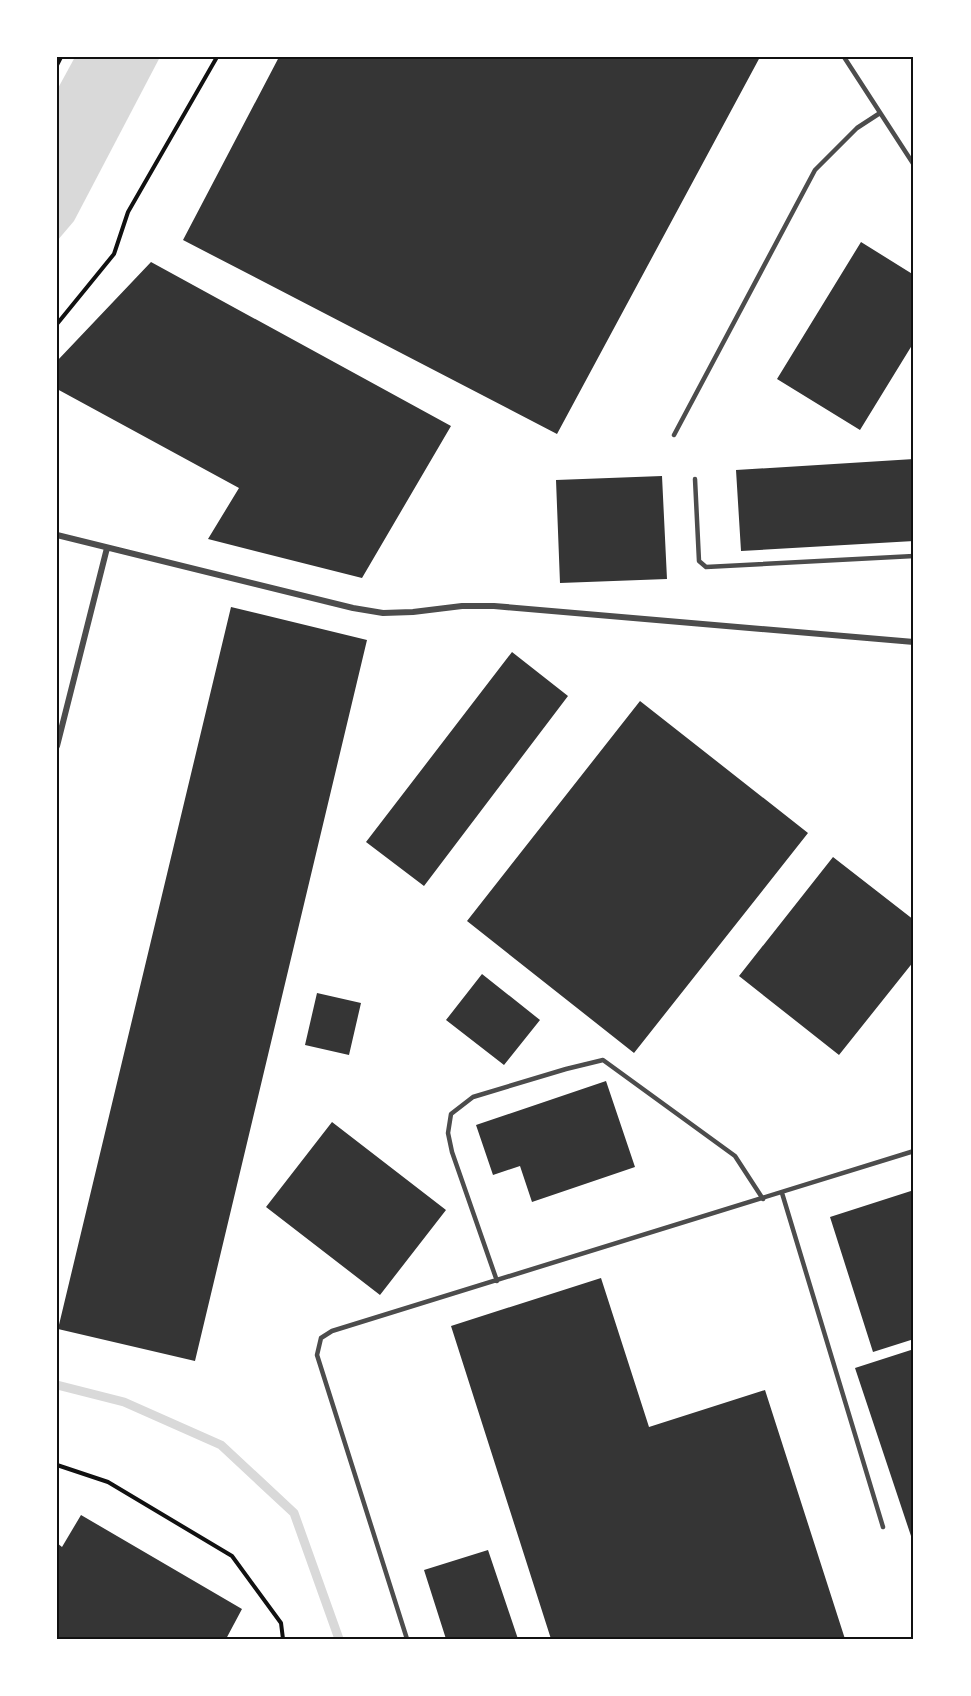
<svg xmlns="http://www.w3.org/2000/svg" width="971" height="1696" font-family="Quicksand,sans-serif">
  <style>
    .water { fill: #d9d9d9 }
    .lines { fill: none; stroke-linecap: round; stroke-linejoin: round }
    .stream { stroke: #d9d9d9; stroke-width: 9 }
    .building { fill: #353535 }
    .path { stroke: #111; stroke-width: 4 }
    .service { stroke: #4c4c4c; stroke-width: 4.5 }
    .minor { stroke: #4c4c4c; stroke-width: 6 }
    .neatline { fill: none; stroke: #111; stroke-width: 2 }
  </style>
  <rect width="100%" height="100%" fill="#fff"/>
  <path class="water" d="M75,57h85l-86,164 -17,20v-151z"/>
  <g class="lines">
    <path class="stream" d="M57,1385l67,17 97,43 73,68 45,126"/>
  </g>
  <path class="building" d="M279,57h481l-203,377 -374,-194z
    M861,242l53,33v67l-54,88 -83,-51z
    M151,262l300,164 -89,152 -154,-39 31,-51 -182,-99v-28z
    M914,459v82l-173,10 -5,-81z
    M662,476l5,103 -107,4 -4,-103z
    M231,607l136,33 -172,721 -137,-32z
    M512,652l56,44 -144,190 -58,-44z
    M640,701l168,132 -174,220 -167,-132z
    M833,857l81,63v41l-75,94 -100,-79z
    M482,974l58,46 -36,45 -58,-45z
    M317,993l44,10 -12,52 -44,-10z
    M606,1081l29,86 -103,35 -12,-36 -27,9 -17,-50z
    M332,1122l114,88 -66,85 -114,-88z
    M914,1190v149l-41,13 -43,-135z
    M601,1278l48,149 116,-37 80,249h-294l-100,-313z
    M914,1349v196l-59,-177z
    M81,1515l161,94 -16,30h-169v-96l5,4z
    M488,1550l30,89h-72l-22,-69z"/>
  <g class="lines">
    <path class="path" d="M57,65l4,-8
      M57,324l57,-70 14,-42 89,-155
      M57,1465l51,17 124,74 49,67 2,16"/>
    <path class="service" d="M844,57l70,108
      M674,435l141,-265 42,-42 23,-15
      M695,479l4,82 7,6 208,-11
      M782,1193l101,334
      M497,1281l-45,-129 -4,-19 3,-19 22,-17 93,-28 37,-9 132,96 28,43
      M407,1639l-90,-284 4,-17 11,-7 582,-180"/>
    <path class="minor" d="M57,535l296,73 30,5 30,-1 49,-6h32l420,36
      M57,746l50,-198"/>
  </g>
  <rect width="971" height="1696" fill="none" stroke="#ffffff" stroke-width="117"/>
  <rect x="58" y="58" width="854" height="1580" class="neatline"/>
</svg>
